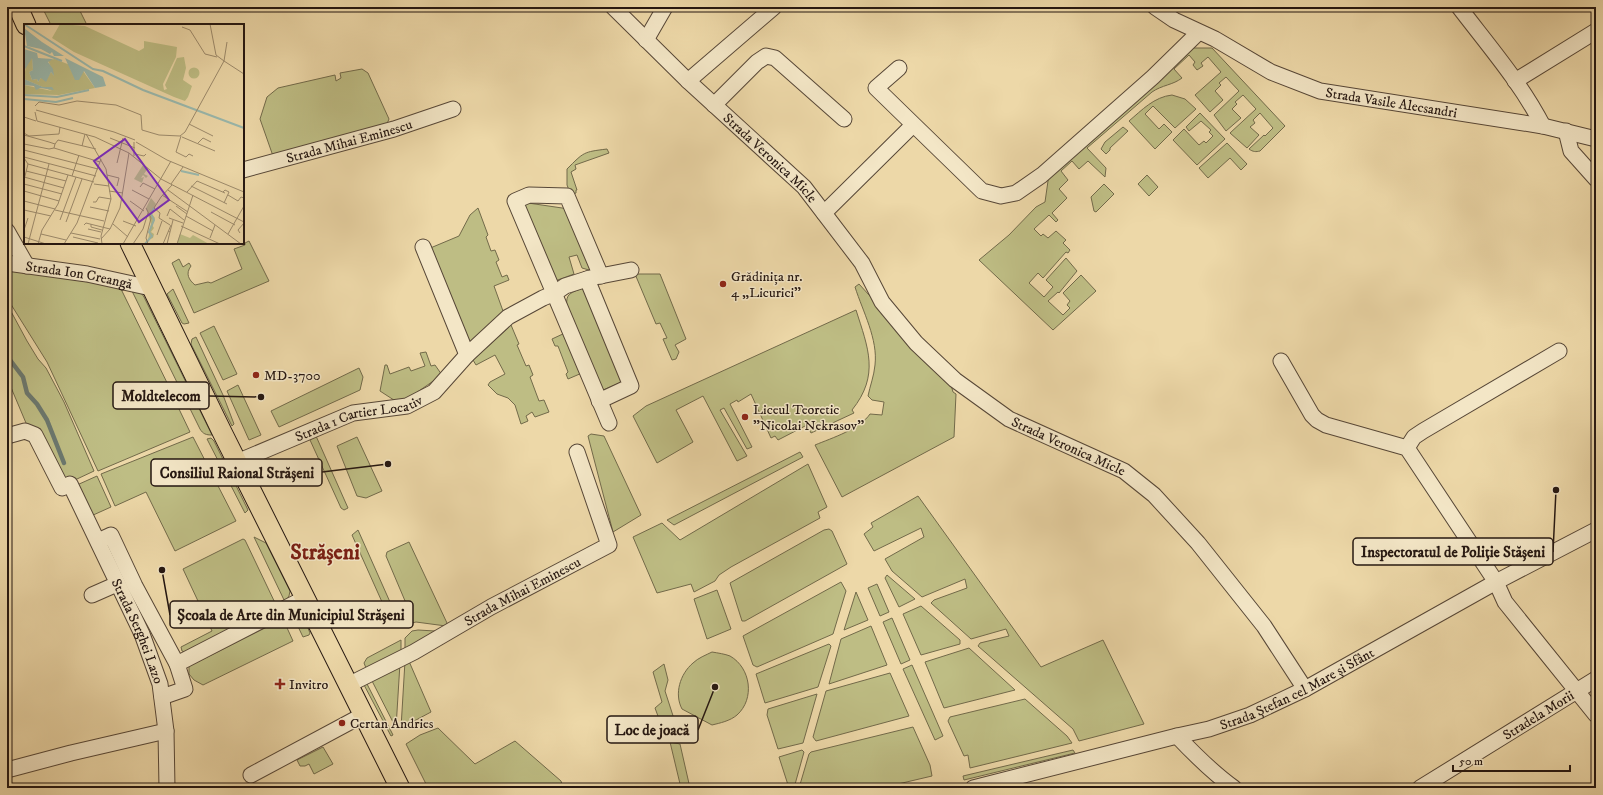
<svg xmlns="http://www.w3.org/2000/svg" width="1603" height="795" font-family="'IM FELL DW Pica',serif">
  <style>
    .green { fill: #bebd84; stroke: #726a4a }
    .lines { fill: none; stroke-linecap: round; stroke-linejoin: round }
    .stream { stroke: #6b786f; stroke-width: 4.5 }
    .minor-casing { stroke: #574737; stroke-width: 17 }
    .major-casing { stroke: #251711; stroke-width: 21 }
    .minor { stroke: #f3e6c6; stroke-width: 15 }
    .major { stroke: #edd8a8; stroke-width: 19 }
    .poi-dot { fill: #8f2418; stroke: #f3e6c6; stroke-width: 1.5 }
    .labels { text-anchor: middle; stroke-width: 3; stroke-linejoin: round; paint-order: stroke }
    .street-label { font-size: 14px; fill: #251711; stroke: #f3e6c6 }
    .poi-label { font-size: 14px; fill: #251711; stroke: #f3e6c6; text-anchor: start }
    .town-label { font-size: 22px; font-weight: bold; fill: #7a1f14; stroke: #f3e6c6 }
    .inset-river { fill: none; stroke: #9ab9ae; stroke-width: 2 }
    .inset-road { fill: none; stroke: #9d8b6c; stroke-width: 1 }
    .view { fill: #7b2cbf; fill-opacity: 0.15; stroke: #7b2cbf; stroke-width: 2 }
    .inset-edge { fill: none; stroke: #251711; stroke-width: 2 }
    .leader { fill: none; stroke: #251711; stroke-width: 1.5 }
    .callout-dot { fill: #251711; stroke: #f3e6c6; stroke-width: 1.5 }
    .callout { fill: #f3e6c6; stroke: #251711; stroke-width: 1.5 }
    .callout-label { font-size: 15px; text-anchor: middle; font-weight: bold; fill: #251711 }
  </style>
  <rect width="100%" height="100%" fill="#edd8a8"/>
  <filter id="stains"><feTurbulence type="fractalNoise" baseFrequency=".005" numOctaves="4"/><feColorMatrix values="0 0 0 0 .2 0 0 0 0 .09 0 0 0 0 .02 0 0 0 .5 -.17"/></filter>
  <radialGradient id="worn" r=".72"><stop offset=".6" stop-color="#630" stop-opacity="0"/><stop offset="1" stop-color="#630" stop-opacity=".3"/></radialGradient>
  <path class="green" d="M42,7h36l9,18h-36z
    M1191,48h21l73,78 -25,25c-4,1 -7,1 -11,-2l15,-14 1,1 8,-8 -13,-15 -7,7 2,3 -5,4 9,8 -12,13 -17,-15 26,-24 -13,-14 -8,7 2,2 -5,5 9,9 -15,13 -12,-16 25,-24 -13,-14 -7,6 2,2 -6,6 8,9 -13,12 -15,-17 26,-23 -13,-15 -7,6 2,3 -6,4 -4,-5 2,-3 -6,-7 -15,14 8,9c-9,7 -20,7 -30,14l-65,56 19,20 -1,9 -17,-16 -9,8 -7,-8 -11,10 7,9 -9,9 8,9 -15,15 6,7 -2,2 -7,-7 -15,14 7,7 2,-2 5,4 8,-7 10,9 -3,3 7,7 -2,3 -2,-1 -23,26 -5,-5 -9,10 15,14 9,-10 -7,-7 20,-22 11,13 -18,22 -1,-1 -10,9 15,14 7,-7 -3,-3 3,-4 -7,-8 18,-18 15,16 -43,39 -74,-70 30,-25 27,-28 9,-5 4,-28z
    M362,69l6,4 21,46 -3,7 -113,30 -13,-37 7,-22 11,-9 57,-13 1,6 5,-3 -1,-5z
    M1172,95l13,4 11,10 -21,19 -22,-22 -8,8 14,15 5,-5 8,8 -17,17 -26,-28c13,-11 25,-24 43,-26z
    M1200,113l25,26 -28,26 -24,-25 11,-11 15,16 5,-4 2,2 7,-7 -4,-4 2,-2 -10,-9 -12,10 -3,-4z
    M1123,127l5,4 -18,17v2l-4,4 -5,-5 4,-7z
    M1227,143l20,21 -6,6 -11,-12 -22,20 -9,-10z
    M607,149l2,4 -34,12 1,4 -5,3 6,18h-1v3l-5,2 -4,-10v-16c17,-17 16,-17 40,-20z
    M1147,175l11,12 -9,9 -11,-12z
    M1104,184l10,10 -18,18 -2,-1 -3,-14z
    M528,203l41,6 23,55 -3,6 -7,-2 -5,-13 -8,2 5,17 -19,7 -32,-74z
    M478,208l10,27 -2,2 5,14 4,-1 4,10 -3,2 6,15 5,-2 2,5 -15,6 9,25 -34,35 -41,-97 31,-13 11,-21z
    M249,241l20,40 -75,32 -22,-50 7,-4 4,8 6,-4 2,3c-6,8 -2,14 4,19l13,-3 3,1 31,-14 -8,-20 11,-4v-2z
    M7,269l113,18 58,118h1l2,3 -2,1 11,23 -92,39 -51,-109 -40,-64z
    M635,274h25l26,65 -11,6 4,7 -3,7 -4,1 -9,-21 4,-1 -7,-15 -4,1z
    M859,284l92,101 2,7 3,2 -2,43 -112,60 -27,-52c17,-7 45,-16 55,-31l12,1 2,-13 -12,-2 -4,-4c2,-10 6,-20 7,-31 3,-26 -12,-53 -20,-78z
    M583,288l41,93 -23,10 -34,-84c-2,-14 4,-14 16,-19z
    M131,289l11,5 2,3 68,138c-6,0 -9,-1 -12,-6z
    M173,289l16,34 -5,1 -2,-1 -15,-29z
    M7,304l20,37 11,18 8,9 18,34 30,69 -17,8h-11l-30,-49 -10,-7 -19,-45z
    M856,310c12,38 24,65 -4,100l2,3 -43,20 -4,-8 -29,15 -3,-4 -4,2 -20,-44 -13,8 -1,-2 -7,4 22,43 -5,2 -23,-41 -4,2 27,46 -10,5 -34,-65 -27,14 17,32 -36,21 -24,-47 13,-10z
    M511,325l8,19 -2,1 9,21 3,-1 4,10 -3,2 9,24 5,-1 5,12 -14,5 -3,-5 -6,4 2,5 -7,3 -6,-19 -7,-7 -11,-4 -9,-9 2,-3 15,-8 -10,-19 -19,10 -3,-5z
    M214,326l23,48 -14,6 -23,-47z
    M565,333l17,40 -14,6 -2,-5 2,-2 -10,-26h-3l-3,-7z
    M196,337l27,58 11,29 -2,2 -41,-82 1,-5z
    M426,352l5,14 4,-1 7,10 -42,29 -20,-13 5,-26h2l3,9 19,-7 2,4 14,-5 -5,-13z
    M359,368l4,9 -3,13 -81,37 -8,-16z
    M238,385l23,50 -12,5 -22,-49z
    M591,434l13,2 37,79 -28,17 -24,-92 -1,-4z
    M316,436l32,72 -4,2 -3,-2 -31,-68z
    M193,437l43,84 -61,30 -29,-59 -31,14 -14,-32z
    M357,437l25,54 -16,7 -9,-2 -20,-50z
    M211,438l3,3 34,69 -3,3 -38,-74z
    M800,452l3,5 -129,68 -7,-5z
    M808,464l19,43 -9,5 2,6 -89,49 -12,8 -4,6 -21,11 -3,-8 -34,9 -24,-56 29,-14 18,17z
    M97,476l14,31 -20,9 -14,-31z
    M918,496l123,171 62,-27 41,84 -65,17 -6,-12 -95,-83 2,-3 29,-7 -3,-7 -35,10 -40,-36 3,-3 33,-12 -2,-9 -43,18 -30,-26 -7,-12 39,-22 -3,-9 -47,23 -10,-17 9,-7 -2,-4z
    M829,529l3,2 15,33 -102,57h-3l-12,-38 94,-53z
    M358,530l40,90 -3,3 -4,-1 -39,-87z
    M254,537l12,6 24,48 -1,5 -4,6z
    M243,539l2,1 32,67 -90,46 -5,-2 -1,-4 31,-16 -29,-62z
    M409,542l38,81 -1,3 -30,-4 -4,1 -1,-8 -25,-59 1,-4z
    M887,575l28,24 -16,8 -14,-29z
    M841,582l5,9 -13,43 -76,33 -4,-2 -10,-29z
    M877,584l12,28 -9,4 -12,-28z
    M717,590l14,39 -24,10 -13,-40z
    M856,592l12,28 -24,10z
    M921,606l39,34v4l-39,11 -18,-41z
    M292,614c13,1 13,8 18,19l-1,2 -6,2z
    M892,618l18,42 -9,4 -18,-42z
    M283,619l10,22 -90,44 -9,-5 -5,-6v-8z
    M871,626l16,39 -58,19 12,-45z
    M418,630l17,1 -30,19v-12l7,-7z
    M401,640v12l-35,16 -2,-5 3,-5z
    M829,644l2,2 -13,41 -53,16 -9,-29z
    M969,648l46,42 -71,18 -19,-46z
    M712,652c6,1 13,2 18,4 21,12 25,43 7,59 -7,6 -17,8 -25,10l-30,-16c-8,-15 -2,-35 11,-46 5,-5 13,-8 19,-11z
    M408,659l23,53 -30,16 4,-67z
    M400,663l-4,65 -26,-51z
    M664,664l4,16 -3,11 11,34 -7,4 -7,-2 -7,-19 7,-6 -9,-30z
    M912,665l31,71 -8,4 -32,-71z
    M890,673l19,43 -93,25 -3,-4 13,-46z
    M366,682l27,53 -2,1 -28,-53z
    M817,694l-14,49 -25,6 -11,-34 1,-6z
    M1025,699l42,37 5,7 -102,25 -2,-13 -4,1 -16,-35 2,-4z
    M913,727l17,38 2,11 -51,12h-82l10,-34 2,-2z
    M438,728l37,36 40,-23 46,40 2,7h-135l-22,-44 14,-9z
    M670,742l10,2 10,44h-9z
    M323,747l10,17 -19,10 -5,-10 -4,2h-5l-3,-6z
    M802,750l2,2 -10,36h-5l-10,-31z
    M1073,750l2,3 -111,27 -1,-4z"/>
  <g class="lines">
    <path class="stream" d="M7,356l16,21 4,16 10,11 10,16 17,43"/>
    <defs>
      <g id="minor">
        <path id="s1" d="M613,7l75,74 116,106 58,76 20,39 34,41 39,37 54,39 115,52 30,24 44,48 66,83 41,63"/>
        <path id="s2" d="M1155,7l19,13 41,19 56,33 49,19 223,35 53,13"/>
        <path d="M1459,7c29,38 62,76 84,119"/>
        <path d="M646,40l19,-33"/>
        <path d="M899,68l-23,20 106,103 19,5 15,-3 26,-18 111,-98 45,-44"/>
        <path d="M688,81l86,-74"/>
        <path d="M1515,81l81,-50"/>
        <path d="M714,105l43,-43 9,-6 9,2 69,61"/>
        <path d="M1566,131l5,20 25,28"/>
        <path id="s3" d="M243,170l151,-41 59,-20"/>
        <path d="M824,213l89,-88"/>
        <path d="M7,231l20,35"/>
        <path d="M423,247l44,108"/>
        <path id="s4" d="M7,263l80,11 64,14"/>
        <path d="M601,276l-34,-80 -38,-1 -14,6 94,222"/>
        <path d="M587,279l44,107 -32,15"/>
        <path d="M1281,361l31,54 5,5 9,5 81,23 89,134 9,20 91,113"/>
        <path id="s5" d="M7,436l18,-5 10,4 27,53 8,-4 72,150 18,50 6,47 1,57"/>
        <path d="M1407,448l7,-11 9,-6 136,-80"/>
        <path id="s6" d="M237,462l116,-49 54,-7 27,-14 33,-37 41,-38 35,-19 12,-5 10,-7 25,-8 41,-8"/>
        <path d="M98,541l13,-6 24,51 42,78 8,25 -23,8"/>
        <path d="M92,595l25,-11"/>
        <path d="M177,664l128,-66"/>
        <path id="s7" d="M348,685l66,-33 77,-45 118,-62 -32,-93"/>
        <path d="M1177,736c18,19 36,37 57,52"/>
        <path d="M7,770l64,-17 95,-22"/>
        <path d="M251,775l112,-60"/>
        <path id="s8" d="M973,788l204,-52 32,-7 41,-14 55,-26 191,-107 100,-52"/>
        <path id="s9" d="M1420,788l176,-109"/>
      </g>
      <path id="major" d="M18,7l8,18
        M130,243l93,191 177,354"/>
    </defs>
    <use href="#minor" class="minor-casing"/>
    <use href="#major" class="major-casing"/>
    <use href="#minor" class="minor"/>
    <use href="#major" class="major"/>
  </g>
  <g class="poi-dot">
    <circle cx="723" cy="284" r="4"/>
    <circle cx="256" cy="375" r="4"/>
    <circle cx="745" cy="417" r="4"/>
    <path d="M278 678h4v4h4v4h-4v4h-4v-4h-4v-4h4z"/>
    <circle cx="342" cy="723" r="4"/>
  </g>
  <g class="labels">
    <g class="street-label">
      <text dy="5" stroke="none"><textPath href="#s2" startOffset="258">Strada Vasile Alecsandri</textPath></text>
      <text dy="5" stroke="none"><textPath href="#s3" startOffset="110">Strada Mihai Eminescu</textPath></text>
      <text dy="5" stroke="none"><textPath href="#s1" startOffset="218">Strada Veronica Micle</textPath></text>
      <text dy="5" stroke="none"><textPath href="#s4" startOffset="73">Strada Ion Creangă</textPath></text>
      <text dy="5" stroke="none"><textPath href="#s6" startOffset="130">Strada 1 Cartier Locativ</textPath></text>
      <text dy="5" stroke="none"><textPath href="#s1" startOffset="641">Strada Veronica Micle</textPath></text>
      <text dy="5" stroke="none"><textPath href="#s7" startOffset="198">Strada Mihai Eminescu</textPath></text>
      <text dy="5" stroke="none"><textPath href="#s5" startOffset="260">Strada Serghei Lazo</textPath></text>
      <text dy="5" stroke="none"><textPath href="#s8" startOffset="340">Strada Ștefan cel Mare și Sfânt</textPath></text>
      <text dy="5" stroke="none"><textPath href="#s9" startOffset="139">Stradela Morii</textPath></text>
    </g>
    <g class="poi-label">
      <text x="731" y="281">Grădinița nr.<tspan x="731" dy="16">4 „Licurici”</tspan></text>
      <text x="264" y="380">MD-3700</text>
      <text x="753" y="414">Liceul Teoretic<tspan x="753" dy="16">"Nicolai Nekrasov"</tspan></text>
      <text x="289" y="689">Invitro</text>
      <text x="350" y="728">Certan Andries</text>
    </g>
    <g class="town-label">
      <text x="325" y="559">Strășeni</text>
    </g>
  </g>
  <g transform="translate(24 24)">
    <rect width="220" height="220" fill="#edd8a8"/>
    <path d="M36,0l25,2 54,25 5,-3v-7l33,6 -1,10 -13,27 1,6 3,-1 -2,-4 12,-27 7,-1 2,11 -3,12 9,6 -4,11 -3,4 -11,-4 -100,-45 -22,-14zM8,33l1,13 -4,2 3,8 5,-1 1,3 3,-4 7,-1 3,-5 3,4 -6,-16 7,-1 15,6v4l9,8 4,-6 12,17 -36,7 -35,-1v-9l28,6 -28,-12 2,-14zM164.5 49a5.5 5.5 0 1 1 11 0a5.5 5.5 0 1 1-11 0ZM119,141l5,3 -4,6 4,2 -2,2 -3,-3 -2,3 -4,-2 4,2 3,-1 -2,6 -8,-4zM127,174l5,6 -4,10 3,4 -3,7 2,3 -3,4 3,2 -1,4 -5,2 3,-16 -5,-16zM156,210l10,4 3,-3 16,9 -32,-1z" fill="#bebd84"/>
    <path d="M0,4l18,14 22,14h-10l-2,-4 -2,2 -9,-5 -14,-3zM0,25l13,4 1,5 15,1 -5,3 5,7 1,7 -3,-4 -5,10 -5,-4 -3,4 -1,-3 -5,1 -3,-8 4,-2 -1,-12 -8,13zM41,34l38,19 3,9 -11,2 -11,-17 -5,9h-4zM0,55l19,8h9l2,3 -14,-2 -4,2 -2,-4 -10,-1z" fill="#9ab9ae"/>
    <path class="inset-river" d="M0,0l69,45 10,2 40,19 101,38M0,22l38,15M0,71l33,2 32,-7M0,75l32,3 17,-4M157,147l18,4M121,220l7,-8 -3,-4 5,-12 -3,-6 3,-6"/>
    <path class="inset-road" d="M158,3l8,3 15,24 12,3M203,18l-3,19 20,13M11,82l4,-4 20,3 18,-4 39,4 25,10 1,15 17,5 21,1 5,-4 39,-71 -8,-6 -6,-31M12,86l78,22 21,8M11,88l2,9 58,16 34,16 32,26 83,43M0,93l12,4M165,100l24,12M0,109l5,3 30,-2 1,-7M62,110l20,35 5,30 -10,37 1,8M0,111l25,7 6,2 3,-4 38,9M157,112l-5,16 10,5 3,-3 4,2M158,113l33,14M86,114l25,10M110,118v14M112,118l31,18 77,32M174,119l5,-5 8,4M0,120l25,5 5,-1 1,-4M58,122l3,-12M30,124l46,14M0,126l74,19M111,130l9,2 2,-2M0,133l72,19M0,134l4,6 -4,16M93,139l6,-25M4,140l66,18M2,147l40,10M83,151l12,3 -2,8M48,152l7,-21M0,153l40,11M0,160l38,10M70,160l15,2M147,160l12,-17M167,162l36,18M116,163l3,-4 12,6M108,166l17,9M144,166l73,54M0,167l35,10M85,167l14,2M163,168l10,-11 28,12M199,168l2,-2 4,2 -5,11M138,171l26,17M204,171l10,6 3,-4 3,1M0,177l31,8M106,177l14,10M69,178h3l3,-5 12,2M152,182l11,8M66,183l19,4M122,184l5,10 -5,20 2,6M0,186l27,6M31,186l49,11M187,188l24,13M143,192l3,-7 14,11M162,192l27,15M145,194l14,5M36,196l16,-43M99,197l13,5M42,198l16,-43M67,200v3l11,3M89,200l15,13M60,201l2,-2 24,6M146,201l-11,-7 1,-5 -6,-5 7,-11 11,-12M157,202l39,18M64,205l13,3M0,206l4,-12M144,207l2,1 3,-12M47,209l29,6M216,209l-2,-3 6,-7M17,210l25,6M204,210l16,-28M133,211l5,-14M0,213l22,7M49,213l25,6M186,214l5,-13M77,215l9,-10 10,-21 9,-55M4,220l21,-80M14,220l4,-14 16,-26 10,-29M40,220l13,-21 24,-64M99,220l48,-83M109,220l10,-15 5,-16M139,220l8,-19M143,220l3,-12M153,220l16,-49"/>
    <path class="view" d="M101,115l44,61 -30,22 -45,-61z"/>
    <rect width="220" height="220" class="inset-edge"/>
  </g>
  <path class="leader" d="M261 397L209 396M388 464L322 472M1556 490L1553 552M162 570L170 615M715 687L698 730"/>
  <g class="callout-dot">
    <circle cx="261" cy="397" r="4"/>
    <circle cx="388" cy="464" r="4"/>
    <circle cx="1556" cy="490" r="4"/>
    <circle cx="162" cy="570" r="4"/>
    <circle cx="715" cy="687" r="4"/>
  </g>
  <g class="callout">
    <rect x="113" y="382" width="96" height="27" rx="4"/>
    <rect x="151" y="459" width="171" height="27" rx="4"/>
    <rect x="1353" y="538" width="200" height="27" rx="4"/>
    <rect x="170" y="601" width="243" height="27" rx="4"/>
    <rect x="607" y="716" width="91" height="27" rx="4"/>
  </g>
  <g class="callout-label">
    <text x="161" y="401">Moldtelecom</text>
    <text x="237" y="478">Consiliul Raional Strășeni</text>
    <text x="1453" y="557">Inspectoratul de Poliție Stășeni</text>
    <text x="291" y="620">Școala de Arte din Municipiul Strășeni</text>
    <text x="652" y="735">Loc de joacă</text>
  </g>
  <rect width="1603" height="795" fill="none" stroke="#edd8a8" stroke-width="24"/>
  <rect x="8" y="8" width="1587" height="779" fill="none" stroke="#251711" stroke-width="2"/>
  <rect x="12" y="12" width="1579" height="771" fill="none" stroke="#251711"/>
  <path d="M1453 765v6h117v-6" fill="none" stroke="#251711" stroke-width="2"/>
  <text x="1459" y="765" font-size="12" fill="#251711" stroke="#f3e6c6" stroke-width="3" paint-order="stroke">50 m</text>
  <rect width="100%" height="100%" filter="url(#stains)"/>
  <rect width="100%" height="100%" fill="url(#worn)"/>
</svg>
